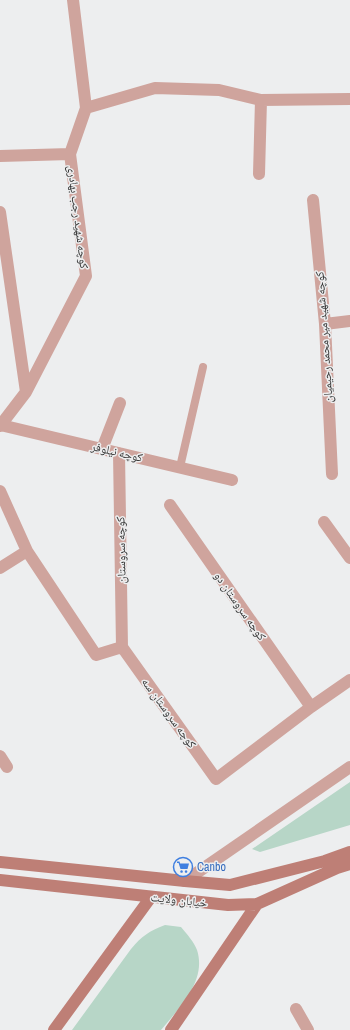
<svg xmlns="http://www.w3.org/2000/svg" width="350" height="1030" font-family="'Archivo Narrow','Noto Naskh Arabic',sans-serif">
  <style>
    .green { fill: #b7d6c7 }
    .lines { fill: none; stroke-linecap: round; stroke-linejoin: round }
    .lane { stroke: #cfa49d; stroke-width: 8 }
    .street { stroke: #cfa49d; stroke-width: 12 }
    .secondary { stroke: #be7f76; stroke-width: 12 }
    .labels { text-anchor: middle; stroke-width: 3; stroke-linejoin: round; paint-order: stroke }
    .street-label { font-size: 12px; fill: #363636; stroke: #edeeef }
    .shop-label { font-size: 12px; fill: #366cbe; stroke: #edeeef; text-anchor: start }
  </style>
  <rect width="100%" height="100%" fill="#edeeef"/>
  <path class="green" d="M350,782v43l-90,27 -8,-3z
    M165,925l16,2c6,7 13,15 16,23 10,31 -18,58 -36,80h-89l59,-81c11,-13 18,-18 34,-24z"/>
  <g class="lines">
    <path class="lane" d="M180,467l23,-100"/>
    <path class="street" d="M86,108l69,-20 64,2 42,10 89,-1
      M0,156l70,-2
      M259,174l2,-74
      M313,200l12,124 7,150
      M0,212l26,180
      M325,324l25,-3
      M1,425l231,55
      M0,426l26,-34 60,-116 -16,-122 16,-46 -13,-108
      M102,449l18,-46
      M119,453l3,194
      M0,491l27,60 69,104 26,-8
      M170,505l141,202
      M324,522l26,36
      M0,568l27,-17
      M122,647l94,132 95,-72 39,-27
      M0,756l7,11
      M185,881l165,-114
      M296,1009l12,21"/>
    <path class="secondary" d="M0,862l185,19 45,4 95,-24 25,-9
      M0,880l228,25 29,-1 80,-36 13,-4
      M54,1030l97,-133
      M171,1030l86,-126"/>
  </g>
  <defs>
    <symbol id="supermarket-ring" viewBox="-11 -11 22 22"><circle r="9.5" fill="#edeeef" stroke="#3f7fe0" stroke-width="1.5"/><path d="M-6-5.5h2.5l.6 2H6L4.5 2H-2.5L-4.4-4H-6ZM-1.5 3.2a1.3 1.3 0 1 0 .1 0ZM3 3.2a1.3 1.3 0 1 0 .1 0Z" fill="#3f7fe0"/></symbol>
  </defs>
  <g fill-rule="evenodd">
    <use href="#supermarket-ring" x="172" y="856" width="22" height="22"/>
  </g>
  <g class="labels">
    <g class="street-label">
      <text transform="translate(78 217) rotate(83)" y="4">کوچه شهید رجب بهادری</text>
      <text transform="translate(324 337) rotate(-94)" y="4">کوچه شهید میر محمد رحیمیان</text>
      <text transform="translate(117 452) rotate(13)" y="4">کوچه نیلوفر</text>
      <text transform="translate(121 550) rotate(-91)" y="4">کوچه سروستان</text>
      <text transform="translate(240 606) rotate(55)" y="4">کوچه سروستان دو</text>
      <text transform="translate(169 713) rotate(54)" y="4">کوچه سروستان سه</text>
      <text transform="translate(179 900) rotate(6)" y="4">خیابان ولایت</text>
    </g>
    <g class="shop-label">
      <text x="197" y="871">Canbo</text>
    </g>
  </g>
</svg>
